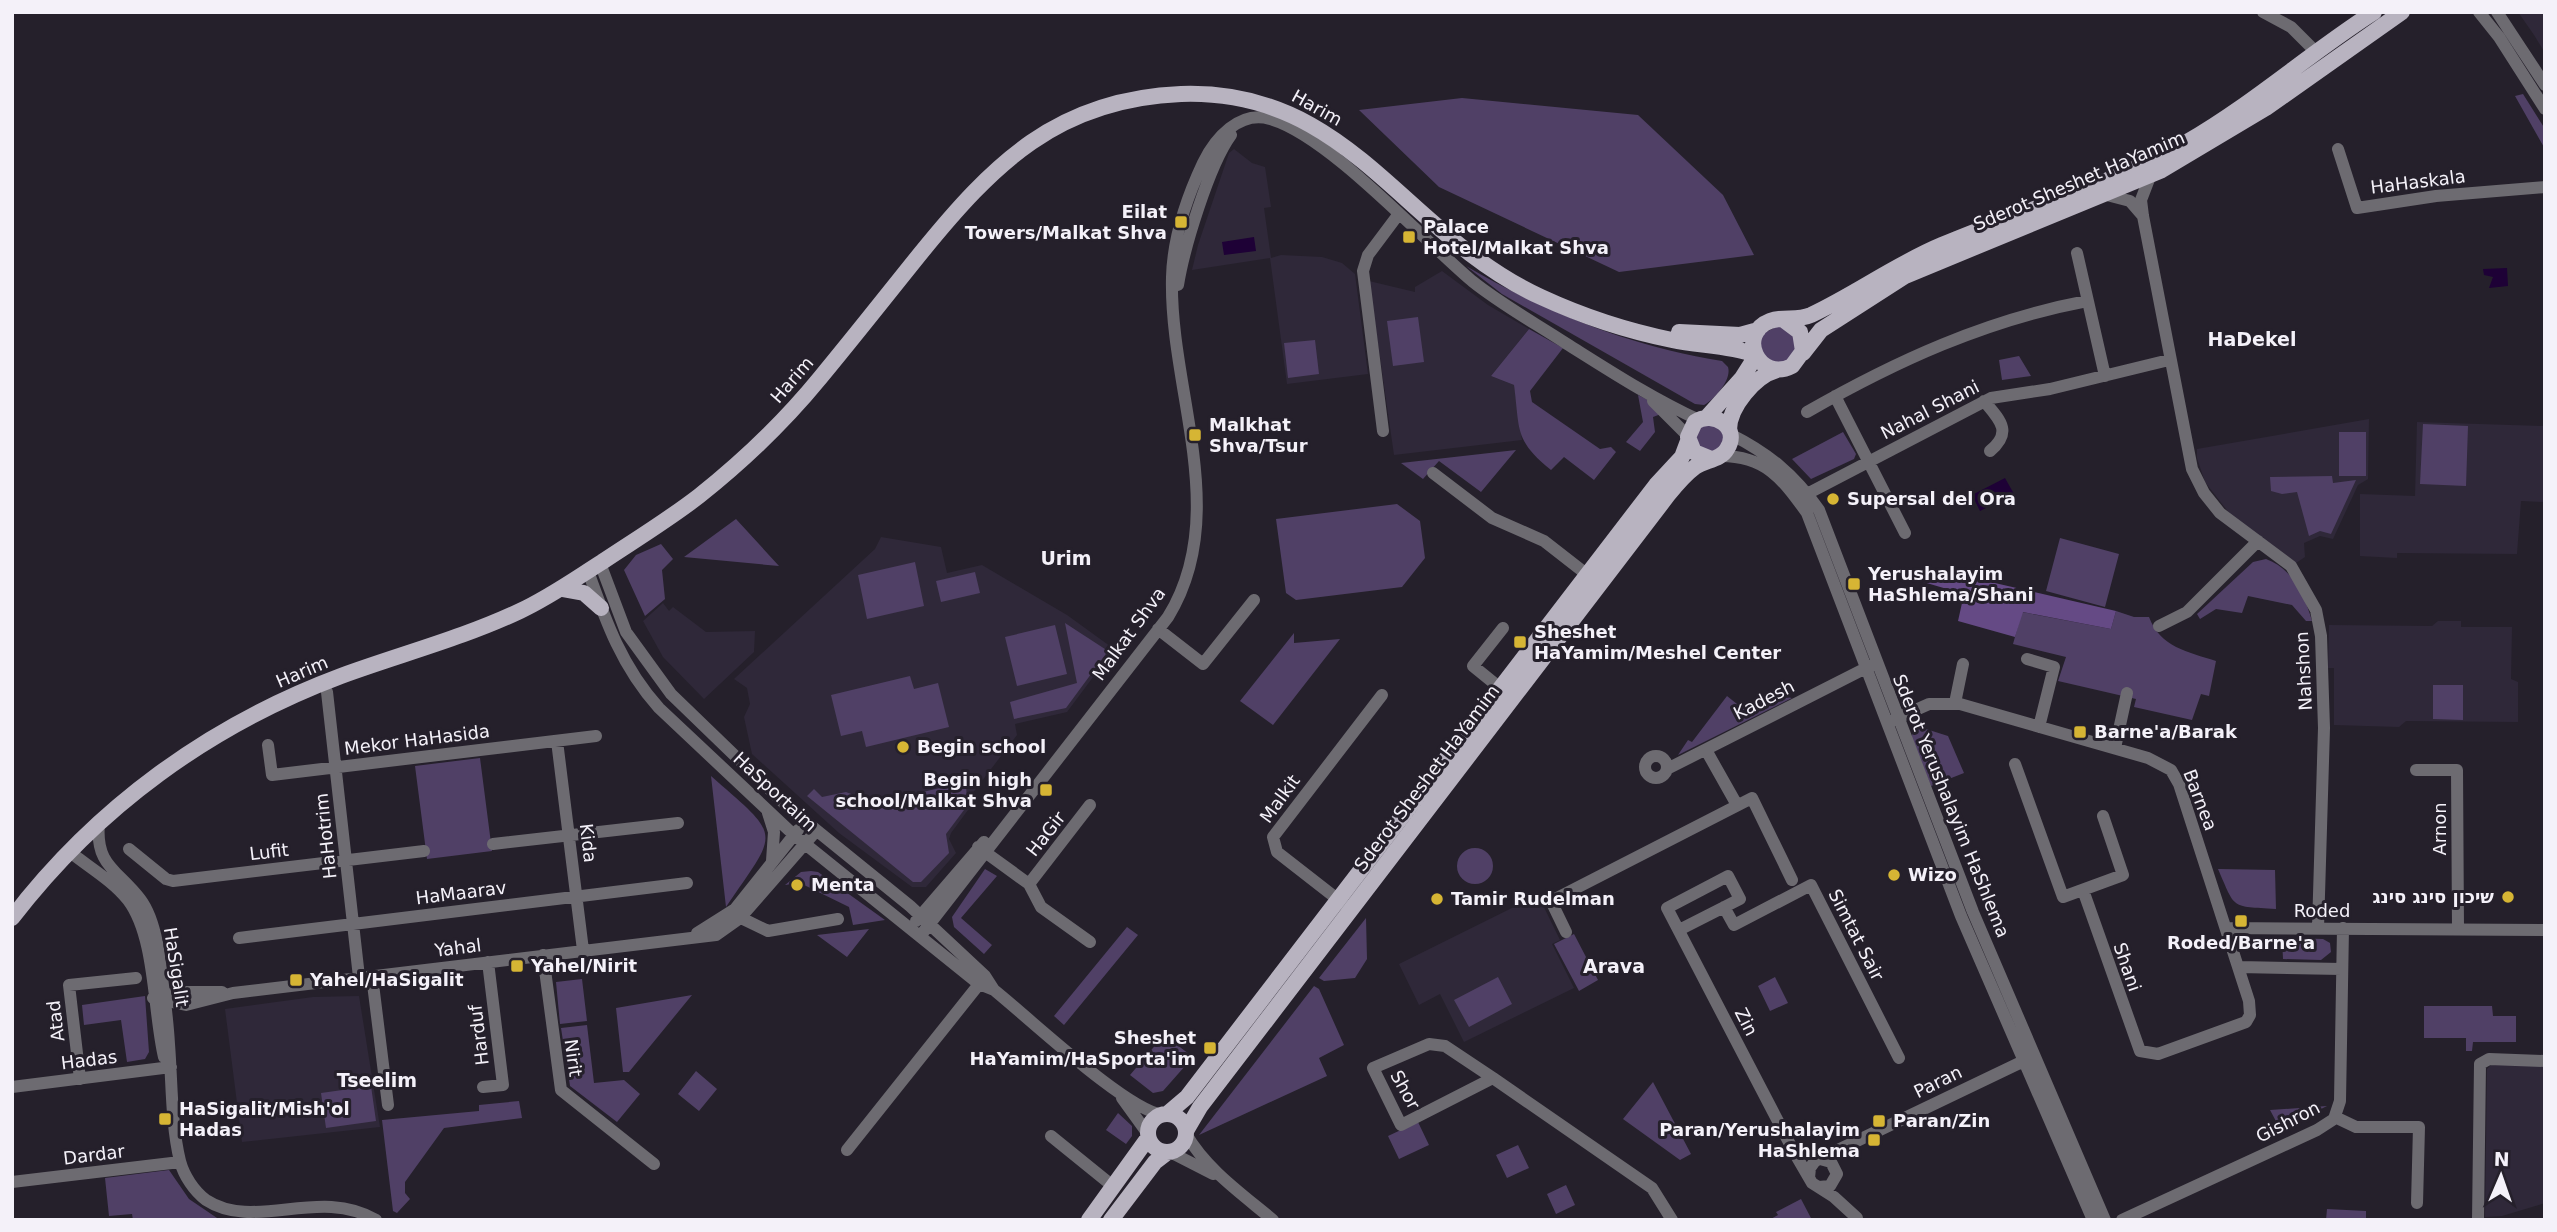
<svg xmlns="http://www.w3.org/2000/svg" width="2557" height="1232" font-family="'DejaVu Sans','Noto Sans Hebrew',sans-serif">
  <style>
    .built { fill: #2f2839 }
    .green { fill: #504066 }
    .forest { fill: #654a85 }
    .water { fill: #1e0136 }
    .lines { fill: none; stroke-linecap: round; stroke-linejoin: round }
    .minor { stroke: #6d6b71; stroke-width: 12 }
    .major { stroke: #b8b3c0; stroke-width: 16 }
    .poi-dot { fill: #d6b534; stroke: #25202b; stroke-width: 2.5 }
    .labels { text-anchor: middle; stroke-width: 6; stroke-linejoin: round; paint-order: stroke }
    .street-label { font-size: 18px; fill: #f4f1f9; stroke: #25202b }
    .poi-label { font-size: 18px; font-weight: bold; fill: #f4f1f9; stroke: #25202b; text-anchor: start }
    .neighbourhood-label { font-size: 19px; font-weight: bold; fill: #f4f1f9; stroke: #25202b }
  </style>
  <rect width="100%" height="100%" fill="#25202b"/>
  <path class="built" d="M2518,12h27v41l-11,-18z
    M1234,149l18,14 13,4 6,40 -7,1 7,50 10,-3 41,2 20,6 13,11 13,100 -81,10 -17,-126 -78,12 6,-25 31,-92z
    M1442,271l46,34 41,24 -38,47 23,9 8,55 -128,15 -25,-174 46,11v-5z
    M2369,419l-1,60 -10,6 -25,54 -13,-3 -16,7 1,14 -9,6 -63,-45 -28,-36 -8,-24v-9z
    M2417,422l128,4v76l-24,-1 -4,53 -120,-1v5l-37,-2v-62l55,2z
    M881,537l60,10 6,26 35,-8 85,50 47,34 -47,63 -52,12 2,11 -45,59 -1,12 -20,27 -2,6 7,14 -30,34h-14l-73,-54 -87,-79 -8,-37 6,-13 -3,-16 -13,-9 141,-130z
    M663,603l6,8 4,-4 33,25 49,-1 -1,21 -50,47 -41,-42 -20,-36z
    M2438,621h23v6h51l-1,52 7,3v40l-112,-1 -7,6 -65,-2v-57h-6l1,-43 103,1z
    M1538,895l22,45 -8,4 22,44 -110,54 -24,-48 -21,11 -20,-41z
    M359,996l21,131 -138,15 -17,-133 88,-12z
    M2491,1065h54v138l-43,13 -17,1 2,-148z"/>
  <path class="green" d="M2523,94l22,35v20l-30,-53z
    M1462,98l176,17 85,80 31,60 -135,17 -180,-85 -80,-77z
    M1466,266c81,47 163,80 256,95l6,6c4,12 -13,32 -24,38l-9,-1 -193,-110z
    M1418,317l6,45 -31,4 -6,-45z
    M1784,323l17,23 -7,16 -29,1 -7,-27z
    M1529,329l34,19 -33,43 2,11 68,47 11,-2 5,5 -22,28 -30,-23 -13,13c-37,-30 -31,-40 -37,-85l-23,-9z
    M1315,340l4,34 -31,4 -4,-35z
    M2019,356l12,20 -29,4 -3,-20z
    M1638,395l10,5 13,14 -8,3 2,15 -15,19 -14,-9 17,-20z
    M1710,420l18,19 -6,12 -20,3 -9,-24z
    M2423,424l45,2 -2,60 -46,-2z
    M1843,432l13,22 -2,5 -43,20 -19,-20z
    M2339,432h27v44h-27z
    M1516,450l-35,42 -42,-31 -16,18 -22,-16z
    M2332,476l1,7 23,-3 -25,54 -11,-3 -11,5 -12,-44 -15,2 -11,-3 -1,-14z
    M1397,504l23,17 5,37 -23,29 -106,13 -10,-7 -10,-74z
    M736,519l43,47 -95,-9z
    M2060,538l59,16 -14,53 -59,-16z
    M661,544l12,15 -11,11 3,29 -20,17 -21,-46 12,-15z
    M2266,559c26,9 39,37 46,62h-6l-14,-16 -44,-9 -6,17 -26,-4 -16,10 -3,-5 56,-52z
    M915,562l9,44 -57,13 -9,-44z
    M975,572l5,21 -39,9 -5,-21z
    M2116,611l18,6h15c11,30 39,35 67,44l-7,35 -8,-2 -9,26 -58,-13 2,-8 -78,-18 8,-24 -53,-13 9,-32 89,17z
    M1065,623l43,28 -42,57 -52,11 -4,-17 67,-19z
    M1055,625l12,49 -50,12 -12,-49z
    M1294,633v10l46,-4 -67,86 -33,-24z
    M910,676l4,13 24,-6 11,44 -83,20 -4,-16 -21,5 -10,-41z
    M2433,685h30v35l-30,-1z
    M1776,695l16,3 -114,57 10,-15 4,2 35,-46 10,8 36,-5z
    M1925,721l1,8 22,7 16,37 -33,13 -20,-47 4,-14z
    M480,758l12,93 -65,8 -12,-93z
    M711,776c72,63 68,53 15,131z
    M966,782l1,24 -21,28 3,19 -28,29h-8l-106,-86 7,-7 8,8 24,-5 29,11z
    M1457 866a18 18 0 1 1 36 0a18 18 0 1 1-36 0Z
    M985,869l12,7 -36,42 31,27 -8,9 -30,-27 -2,-10z
    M2218,869l57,1 1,39c-46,-3 -40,1 -58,-40z
    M811,871l7,1 67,48 -32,5 -4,-18 -49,-24 -15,2 16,-13z
    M1366,918l1,41 -12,19 -31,3 -5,-3z
    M1127,927l11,8 -74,90 -10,-9z
    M869,929l-22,28 -30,-22z
    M1574,934l24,46 -19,11 -25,-47z
    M2282,938l41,1 7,4 1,9 -10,8 -38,-1z
    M1498,977l14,27 -43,23 -15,-27z
    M1775,977l13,26 -18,8 -12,-25z
    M582,979l5,42 -27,3 -4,-42z
    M1314,986l5,3 25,56 -25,13 8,18 -128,59z
    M692,995l-63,77h-6l-7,-64z
    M145,996l4,56 -4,7 -18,3 -6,-42 -37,5 -2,-20z
    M2424,1006h68l1,10h23v26h-43l-1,9h-6v-13h-42z
    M587,1025l7,58 30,-3 16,14 -23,28 -47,-36 -9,-58z
    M1164,1035l29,22 -30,34 -10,2 -23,-18z
    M696,1071l21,18 -18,22 -21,-17z
    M1653,1082l38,72 -11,6 -57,-41z
    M371,1086l5,35 -50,7 -5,-35z
    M519,1101l3,17 -78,10 -39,54v11l5,6 -13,14 -4,-2 -11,-91 97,-9v-6z
    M2327,1106l-38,19h-11l-8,-15z
    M1118,1113l14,13v10l-6,8 -20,-14z
    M1418,1122l11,23 -30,14 -11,-23z
    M1518,1145l11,23 -22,10 -11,-23z
    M169,1170l20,29 31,21h-87l-1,-6 -23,2 -4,-38z
    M1566,1185l9,20 -19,9 -9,-20z
    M1801,1199l11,21h-43l9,-5 -2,-3z
    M2327,1209l39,2v9h-40z"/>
  <path class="forest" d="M1934,569l182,42 -5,18 -88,-17 -8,25 -57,-16 6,-27 -51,-15 3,-8z"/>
  <path class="water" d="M1254,237l2,14 -32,4 -2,-13z
    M2507,268l1,18 -19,2 4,-11 -9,-2 -1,-6z
    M2005,478l9,16 -34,17 -8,-16z"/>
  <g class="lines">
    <path class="minor" d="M2263,12l28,15 26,26
      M2479,12l20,25 46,72
      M2497,12l48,73
      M2338,149l19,59 79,-12 109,-9
      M2151,174l-10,26 2,16 49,253 12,24 16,20 71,53 25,44 5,26 3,92 -6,200
      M2103,194l27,7 13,15
      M2077,253l28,123
      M1178,285c6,-37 31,-120 53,-150
      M1835,396l70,137
      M1653,401l35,35
      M1984,401c16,19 29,31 6,50
      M1807,412c89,-51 179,-92 280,-111
      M1383,431l-20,-160 5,-16 30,-40
      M1730,434c38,19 65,41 89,76l154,402 132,308
      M1721,456c44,0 61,22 86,57l154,403 132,304
      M1433,473l59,45 52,23 50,39
      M1803,496l188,-98 59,-9 119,-29
      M600,563l26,69 45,62 118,114 121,98 75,70 9,14c34,27 132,120 169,125
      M588,571c18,51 34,96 71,137l135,127 185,149 15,6
      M2159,626l28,-14 71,-71
      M1503,628l-30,38 32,26
      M1158,629l45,35 51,-64
      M2027,659l27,8 -15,60
      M327,692l32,285
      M1955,703l8,-39
      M1891,721l38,-17h31l188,54 23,12 8,14 70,217 1,14 -4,7 -88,32 -18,-3 -57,-161
      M557,741l26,209
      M268,745l4,30 324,-39
      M2115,748l12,-55
      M1706,750l31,55
      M1645 767a11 11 0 1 1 22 0a11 11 0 1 1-22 0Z
      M2015,764l48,133 60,-22 -20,-59
      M1667,769l203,-103
      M2416,770h41l1,159
      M768,813l6,19 -2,29
      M99,823c-4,43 19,47 41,76 10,13 14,29 17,44 5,33 10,67 12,101 3,38 2,80 11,117 4,15 14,30 26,39 49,32 113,-14 170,20
      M493,844l185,-21
      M978,847l51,37 12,23 49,35
      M129,849l37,30 7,2 251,-30
      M70,852c19,15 43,29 58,48 28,37 25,111 36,157
      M1029,884l61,-79
      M1345,905l-68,-53 -4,-15 109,-142
      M1724,907l10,18 77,-40 88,173
      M735,915l33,16 70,-12
      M916,921l68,-79
      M2226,928l319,2
      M1679,930l61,-31 -12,-23 -61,32 127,244 18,31 22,14 23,21
      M1566,932l-15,-31 201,-103 40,82
      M697,933l38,-24 63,-79
      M921,935l247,-318c64,-104 1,-227 4,-340 1,-39 15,-80 31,-114 12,-25 37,-53 67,-44 58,16 152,120 202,162 30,24 63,42 95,63 43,27 86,55 132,76
      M239,938l448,-55
      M543,955l18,135 93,74
      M2239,967l103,2
      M372,976l16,129
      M157,997l29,-5h36
      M153,998l33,7 47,-12 483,-58 24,-17 76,-87
      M1429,1044l16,2 48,32 -92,47 -28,-57z
      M1493,1078l159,110 20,32
      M80,1079l-11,-94 67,-7
      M12,1087l159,-20
      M483,1087l20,-2 -15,-123
      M1122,1098l26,36
      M2335,1117l21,10h63l-2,76
      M1186,1134c20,35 56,60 87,86
      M1051,1136l63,51
      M847,1150l137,-172
      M1170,1152l43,22
      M1809,1178l1,-10 5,-7 215,-103
      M12,1182l168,-20
      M1819,1187l11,-1 7,-12 -6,-12 -11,-3
      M2122,1220l195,-90 17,-11 6,-18 3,-173
      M2478,1220l2,-156 9,-5 56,2"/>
    <path class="major" d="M1784,320l16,12 3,19 -11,15c-33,17 -56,-32 -22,-45 13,-5 27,0 41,-6 45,-21 85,-51 131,-70 81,-34 168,-60 245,-103 66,-38 123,-89 187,-130
      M1679,332l61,3 18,-5
      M1803,353l18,-23 84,-54 257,-106 104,-62 136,-96
      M1707,417l35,-39 14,-22
      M1729,430c0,-23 26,-54 48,-60
      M562,589l22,4 17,15
      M12,918c85,-111 198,-193 329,-242 60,-22 122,-38 179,-65 30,-14 55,-32 82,-49 33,-22 66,-42 97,-66 44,-35 85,-74 121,-118 34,-41 67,-83 100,-124 73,-90 137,-155 261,-160 170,-6 222,140 360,203 41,19 87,34 131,43 27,6 57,5 83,15
      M1167,1114l20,-17 469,-612 26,-28 6,-16
      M1148 1133a19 19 0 1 1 38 0a19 19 0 1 1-38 0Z
      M1186,1131l14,-24 468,-612c8,-10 16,-20 27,-28 10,-7 26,-7 32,-18 14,-22 -14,-39 -32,-27l-7,15 6,15 17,7
      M1089,1220l59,-82
      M1111,1220l44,-58 13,-10"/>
  </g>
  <g class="poi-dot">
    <rect x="1174" y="215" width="14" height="14" rx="3.5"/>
    <rect x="1402" y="230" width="14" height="14" rx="3.5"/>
    <rect x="1188" y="428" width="14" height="14" rx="3.5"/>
    <circle cx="1833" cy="499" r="7"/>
    <rect x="1847" y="577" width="14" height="14" rx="3.5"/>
    <rect x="1513" y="635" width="14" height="14" rx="3.5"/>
    <rect x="2073" y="725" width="14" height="14" rx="3.5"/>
    <circle cx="903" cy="747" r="7"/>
    <rect x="1039" y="783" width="14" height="14" rx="3.5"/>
    <circle cx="1894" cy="875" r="7"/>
    <circle cx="797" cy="885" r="7"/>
    <circle cx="2508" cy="897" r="7"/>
    <circle cx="1437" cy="899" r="7"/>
    <rect x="2234" y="914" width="14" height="14" rx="3.5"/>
    <rect x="510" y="959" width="14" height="14" rx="3.5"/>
    <rect x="289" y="973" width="14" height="14" rx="3.5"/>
    <rect x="1203" y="1041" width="14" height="14" rx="3.5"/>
    <rect x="158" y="1112" width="14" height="14" rx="3.5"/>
    <rect x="1872" y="1114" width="14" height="14" rx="3.5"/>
    <rect x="1867" y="1133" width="14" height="14" rx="3.5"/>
  </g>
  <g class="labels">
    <g class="street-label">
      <text transform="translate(1317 108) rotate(29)" y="6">Harim</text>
      <text transform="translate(2079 181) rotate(-23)" y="6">Sderot Sheshet HaYamim</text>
      <text transform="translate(2418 182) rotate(-7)" y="6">HaHaskala</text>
      <text transform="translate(792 380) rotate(-49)" y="6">Harim</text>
      <text transform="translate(1930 410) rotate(-27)" y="6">Nahal Shani</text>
      <text transform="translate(1129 634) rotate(-54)" y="6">Malkat Shva</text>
      <text transform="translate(2304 671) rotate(-93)" y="6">Nahshon</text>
      <text transform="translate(302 672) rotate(-23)" y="6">Harim</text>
      <text transform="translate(1764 700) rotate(-27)" y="6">Kadesh</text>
      <text transform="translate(417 740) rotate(-7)" y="6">Mekor HaHasida</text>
      <text transform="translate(1427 778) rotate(-53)" y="6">Sderot Sheshet HaYamim</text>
      <text transform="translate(775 792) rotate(43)" y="6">HaSportaim</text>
      <text transform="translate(1280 799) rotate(-54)" y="6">Malkit</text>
      <text transform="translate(2200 800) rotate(69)" y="6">Barnea</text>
      <text transform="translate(1951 806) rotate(68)" y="6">Sderot Yerushalayim HaShlema</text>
      <text transform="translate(2440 829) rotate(-90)" y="6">Arnon</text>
      <text transform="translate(1046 834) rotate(-52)" y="6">HaGir</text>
      <text transform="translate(326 836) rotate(-96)" y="6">HaHotrim</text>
      <text transform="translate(588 843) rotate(83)" y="6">Kida</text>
      <text transform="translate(269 852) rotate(-7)" y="6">Lufit</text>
      <text transform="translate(461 893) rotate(-7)" y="6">HaMaarav</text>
      <text x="2322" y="917">Roded</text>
      <text transform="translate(1856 935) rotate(63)" y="6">Simtat Sair</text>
      <text transform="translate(458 948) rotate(-7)" y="6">Yahal</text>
      <text transform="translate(176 967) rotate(81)" y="6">HaSigalit</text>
      <text transform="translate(2127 967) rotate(71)" y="6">Shani</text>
      <text transform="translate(56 1021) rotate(-97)" y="6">Atad</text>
      <text transform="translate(1746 1022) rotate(63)" y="6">Zin</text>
      <text transform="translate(479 1035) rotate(-97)" y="6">Harduf</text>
      <text transform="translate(573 1058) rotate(82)" y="6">Nirit</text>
      <text transform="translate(89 1060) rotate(-7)" y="6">Hadas</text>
      <text transform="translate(1938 1082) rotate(-26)" y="6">Paran</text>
      <text transform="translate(1405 1090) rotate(61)" y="6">Shor</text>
      <text transform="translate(2288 1122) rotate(-27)" y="6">Gishron</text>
      <text transform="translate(94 1155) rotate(-7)" y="6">Dardar</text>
    </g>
    <g class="poi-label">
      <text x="1167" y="218" text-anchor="end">Eilat<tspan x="1167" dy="21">Towers/Malkat Shva</tspan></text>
      <text x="1423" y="233">Palace<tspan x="1423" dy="21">Hotel/Malkat Shva</tspan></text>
      <text x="1209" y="431">Malkhat<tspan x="1209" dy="21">Shva/Tsur</tspan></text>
      <text x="1847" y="505">Supersal del Ora</text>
      <text x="1868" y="580">Yerushalayim<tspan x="1868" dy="21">HaShlema/Shani</tspan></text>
      <text x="1534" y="638">Sheshet<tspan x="1534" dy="21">HaYamim/Meshel Center</tspan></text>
      <text x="2094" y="738">Barne'a/Barak</text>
      <text x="917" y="753">Begin school</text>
      <text x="1032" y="786" text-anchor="end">Begin high<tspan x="1032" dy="21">school/Malkat Shva</tspan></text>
      <text x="1908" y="881">Wizo</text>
      <text x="811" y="891">Menta</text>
      <text x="2494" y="903" text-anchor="end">שיכון סינג סינג</text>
      <text x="1451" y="905">Tamir Rudelman</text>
      <text x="2241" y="949" text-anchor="middle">Roded/Barne'a</text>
      <text x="531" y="972">Yahel/Nirit</text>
      <text x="310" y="986">Yahel/HaSigalit</text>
      <text x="1196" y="1044" text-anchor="end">Sheshet<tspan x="1196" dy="21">HaYamim/HaSporta'im</tspan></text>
      <text x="179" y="1115">HaSigalit/Mish'ol<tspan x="179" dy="21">Hadas</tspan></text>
      <text x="1893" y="1127">Paran/Zin</text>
      <text x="1860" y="1136" text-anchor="end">Paran/Yerushalayim<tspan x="1860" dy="21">HaShlema</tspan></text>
    </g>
    <g class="neighbourhood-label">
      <text x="2252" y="346">HaDekel</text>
      <text x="1066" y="565">Urim</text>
      <text x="1614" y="973">Arava</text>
      <text x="377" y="1087">Tseelim</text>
    </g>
  </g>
  <rect width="2557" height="1232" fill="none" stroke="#f4f1f9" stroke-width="28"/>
  <g transform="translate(2501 1176) rotate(2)" stroke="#25202b" stroke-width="5" paint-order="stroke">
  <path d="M0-5L12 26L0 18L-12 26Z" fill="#f4f1f9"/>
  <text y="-10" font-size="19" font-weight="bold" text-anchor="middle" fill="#f4f1f9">N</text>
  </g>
</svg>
